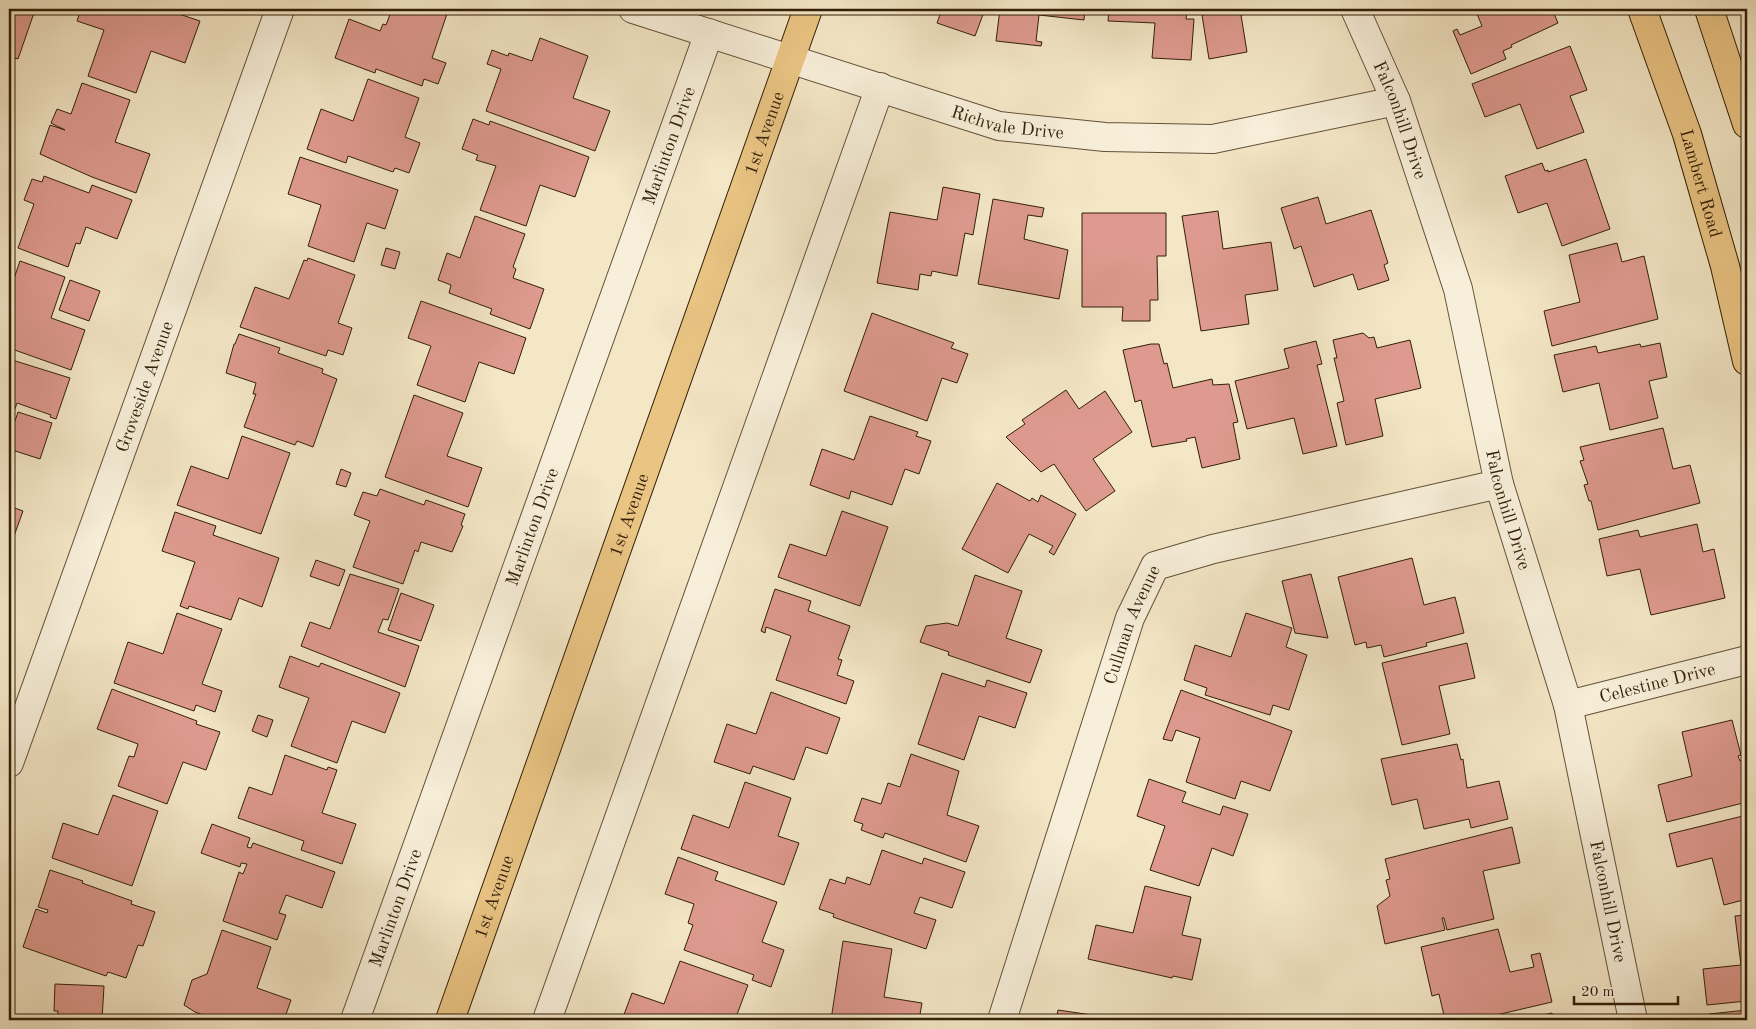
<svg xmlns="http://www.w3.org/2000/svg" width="1756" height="1029" font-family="'Old Standard TT',serif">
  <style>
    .building { fill: #de9a8f; stroke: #321f08 }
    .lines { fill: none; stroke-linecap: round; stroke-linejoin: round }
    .minor-casing { stroke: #625138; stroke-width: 30 }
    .major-casing { stroke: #321f08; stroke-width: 30 }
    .minor { stroke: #f8efda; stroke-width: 28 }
    .major { stroke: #eac483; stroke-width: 28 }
    .labels { text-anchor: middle; stroke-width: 5; stroke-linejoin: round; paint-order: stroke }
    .street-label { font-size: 18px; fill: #321f08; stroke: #f8efda }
  </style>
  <rect width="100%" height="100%" fill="#f4e7c6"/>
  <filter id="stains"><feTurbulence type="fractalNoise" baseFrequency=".004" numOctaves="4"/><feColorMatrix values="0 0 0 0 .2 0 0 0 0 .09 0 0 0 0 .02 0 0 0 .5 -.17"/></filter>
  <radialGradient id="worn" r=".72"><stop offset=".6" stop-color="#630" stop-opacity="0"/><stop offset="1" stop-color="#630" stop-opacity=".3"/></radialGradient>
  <path class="building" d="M9,9l26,1 -17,49 -9,-3z
    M81,9h83l36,12 -15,42 -34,-12 -15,42 -48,-17 16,-46 -27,-9z
    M188,9h13l-1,4z
    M392,9h48l8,2 -16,47 14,5 -8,21 -14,-5 -2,7 -46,-17 -1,4 -40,-15 14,-39 31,12 3,-7 3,1z
    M942,9h43l-10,27 -38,-13z
    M1000,9h85l-1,11 -45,-5 -3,26 6,1 -1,4 -45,-5z
    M1109,9h78l-1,10h8l-3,41 -39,-2 3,-35 -47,-2z
    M1208,9h68l-35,6 6,37 -38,7 -7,-44 7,-1z
    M1475,9h77l6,14 -47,22 1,2 -9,4 3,8 -35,15 -18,-43 4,-2 3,6 22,-9z
    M540,38l48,18 -15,42 37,13 -15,40 -109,-40 15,-42 -14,-5 5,-14 16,6 1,-3 23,8z
    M1570,46l17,44 -17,6 14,36 -47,17 -17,-45 -35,13 -13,-33z
    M9,72l5,2 -5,15z
    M368,79l51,19 -14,39 15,6 -11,30 -14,-5 -2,4 -45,-16 -2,7 -39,-14 14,-40 32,12z
    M82,83l48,17 -15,42 35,12 -14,39 -44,-16 -52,-23 10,-29 15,5 -14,-7 6,-14 14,5z
    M473,119l16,6 1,-4 99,36 -14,40 -35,-12 -14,41 -46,-16 16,-44 -20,-6 2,-5 -16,-6z
    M300,157l98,33 -13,39 -18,-6 -13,39 -46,-16 13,-41 -33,-11z
    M1586,159l24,70 -48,17 -15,-43 -29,10 -13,-37 37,-13 3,8 3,-1v2z
    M44,176l45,17 3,-8 40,15 -15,39 -31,-12 -6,17 -4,-1 -8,24 -50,-19 16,-44 -10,-4 8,-21 10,3z
    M943,187l37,7 -7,41 -8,-2 -8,43 -25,-5 -1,5 -11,-2 -2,16 -41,-7 13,-71 47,8z
    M1318,197l8,27 45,-14 17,53 -4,2 5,15 -31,10 -5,-16 -39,13 -13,-41 -7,3 -13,-41z
    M993,199l51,9 -2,9 -14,-2 -4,24 44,11 -9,49 -81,-15z
    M1218,211l5,38 48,-7 7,48 -33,5 4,29 -48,7 -19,-115z
    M1082,213h84v43h-9l1,44h-8v21h-28l1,-14h-41z
    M475,216l50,18 -12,33 3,2 -3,9 31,11 -14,40 -40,-15 2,-5 -43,-16 2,-8 -13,-5 9,-27 13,5z
    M1617,243l5,19 22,-6 14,63 -106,27 -8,-35 36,-9 -11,-47z
    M386,248l14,4 -5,17 -14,-4z
    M308,258l47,17 -17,48 14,5 -9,27 -15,-5 -2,6 -86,-29 15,-40 34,12 15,-39 3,1z
    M20,261l45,16 -14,41 34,12 -14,40 -62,-22v-55z
    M70,280l30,11 -11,30 -30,-11z
    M421,301l105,37 -12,36 -35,-12 -14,40 -48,-17 14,-39 -23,-8z
    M872,313l82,30 -3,5 17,6 -11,29 -15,-5 -15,43 -83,-30z
    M1363,333l6,5 5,-1 3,11 33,-8 11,48 -46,11 8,37 -37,9 -9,-42 7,-2 -10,-43h3l-4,-18z
    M239,334l41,14 -2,5 45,16 -1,4 15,6 -24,68 -16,-6 -2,4 -51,-18 12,-33h-3l3,-11 -30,-10 8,-29h1z
    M1316,341l6,23 -5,1 20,81 -34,8 -9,-36 -47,11 -12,-48 54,-13 -5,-19z
    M1660,343l7,34 -18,4 9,37 -48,12 -11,-47 -36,9 -9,-37 42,-9 2,7 42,-9 1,3z
    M1151,344h8l5,20 3,-1 6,25 39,-9 1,6 16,-1 9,38 -5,1 7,36 -38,9 -7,-31 -9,2 1,2 -35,6 -11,-47 -6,2 -12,-52z
    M9,359l61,19 -14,41 -6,-2 1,-2 -34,-12 -6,17 4,1 3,-9 34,11 -12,36 -31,-10z
    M1066,390l13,19 26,-18 27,41 -39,27 22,32 -29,20 -32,-47 -13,8 -35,-35 19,-13 -3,-4z
    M414,395l49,18 -16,43 35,12 -14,39 -83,-30z
    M870,416l48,16 -2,4 15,5 -12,33 -14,-5 -13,36 -41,-14 -2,8 -39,-14 12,-36 32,11z
    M1663,428l10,41 17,-4 10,38 -102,27 -7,-29h-2l-5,-16 4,-1 -8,-23 4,-1 -4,-13z
    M242,436l48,17 -29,81 -84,-29 14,-39 37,13z
    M341,469l10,4 -5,14 -10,-3z
    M997,483l33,18 2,-3 6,4 3,-7 35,19 -22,41 -5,-3 4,-6 -24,-12 -21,39 -46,-24z
    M380,489l44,16 2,-5 39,14 -4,11 2,1 -11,26 -31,-10 -3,10 -3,-2 -12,34 -50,-17 17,-46 -16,-6 9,-23 14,4z
    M9,506l14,5 -14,39z
    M842,511l46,16 -28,79 -82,-29 12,-33 36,12z
    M175,512l41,14 -3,9 66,23 -17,49 -23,-9 -8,22 -42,-14 -1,3 -8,-3 15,-44 -33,-11z
    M1697,524l6,28 11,-3 11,49 -74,17 -11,-46 -33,7 -8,-37 39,-9 2,7z
    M1412,558l12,47 31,-8 9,36 -38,10 1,3 -43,11 -3,-12 -14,3 -1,-6 -11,3 -17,-68z
    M316,560l29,10 -6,16 -29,-10z
    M350,574l49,15 -11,31 -5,-1 -5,13 41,14 -14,41 -104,-41 9,-24 20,7z
    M1311,574l17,64 -33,-5 -13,-52z
    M975,575l47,16 -16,47 36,12 -12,33 -82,-28 1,-3 -29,-10 6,-16 21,-3 11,3z
    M775,589l36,12 -3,10 42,15 -12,33 4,1 -5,15 17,6 -8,23 -70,-24 15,-44 -25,-9 -1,6 -4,-2z
    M401,593l33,12 -13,36 -33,-11z
    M177,613l45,16 -20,55 20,7 -7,21 -19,-7 -2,6 -80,-28 14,-41 35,12z
    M1246,613l46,15 -6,19 21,8 -18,55 -16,-5 -3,10 -65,-20 2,-7 -23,-8 11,-35 36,12z
    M1467,643l8,35 -36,8 11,48 -48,11 -20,-82z
    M290,656l29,11 2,-4 79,30 -15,40 -33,-12 -15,42 -46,-17 18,-48 -30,-11z
    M942,673l43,14 2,-7 40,13 -12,35 -36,-12 -15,44 -46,-16z
    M112,689l85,32 -1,3 24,8 -14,38 -23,-8 -16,42 -49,-18 11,-30 5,1 4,-13 -41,-15z
    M1181,690l111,41 -22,60 -29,-10 -6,18 -49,-17 14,-44 -24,-8 -4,11 -9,-2z
    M771,692l69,26 -13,36 -21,-7 -12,33 -41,-14 -3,8 -36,-12 13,-38 29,10z
    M258,715l15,5 -6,17 -15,-6z
    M1732,720l9,35 -3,1 2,5 7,-2v43l-80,20 -9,-37 34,-9 -10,-44z
    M1457,744l4,16 2,-1 4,29 32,-7 9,38 -37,9 -2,-9 -45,10 -7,-30 -25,6 -11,-46z
    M911,754l48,17 -12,44 32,11 -13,36 -81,-29 -2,5 -22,-8 2,-6 -9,-3 8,-23 19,6 7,-21 12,4z
    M285,755l42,15 1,-3 9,3 -15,43 34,11 -14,40 -41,-14 3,-9 -66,-23 11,-31 23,8z
    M1149,779l37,13 -4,10 38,13 3,-9 25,8 -15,42 -21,-8 -13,38 -49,-16 15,-44 -28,-10z
    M745,782l46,16 -13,38 21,7 -15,42 -103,-36 12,-34 36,13z
    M113,795l45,16 -26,75 -80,-28 11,-35 35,12z
    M1747,815v84l-23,6 -12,-47 -35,9 -8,-33z
    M212,824l38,14 -3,9 4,1 2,-5 82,29 -13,36 -36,-13 -7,18 7,2 -9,25 -54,-19 16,-49 4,2 4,-10 -6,-1 -1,4 -39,-14z
    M1512,827l8,36 -37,8 11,48 -47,11 -3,-12h-2l3,12 -60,14 -8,-38 13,-10 -4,-16 4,-1 -5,-20z
    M882,850l40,14 2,-6 41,14 -13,36 -32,-11 -6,16 22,7 -10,29 -93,-32 1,-3 -15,-5 11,-30 15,5 2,-7 23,8z
    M678,857l40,15 -3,8 62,22 -15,40 22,8 -13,37 -19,-7 2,-5 -70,-25 9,-25 -5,-2 6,-19 -29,-10z
    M50,870l33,11 -1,2 50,18 -1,3 24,8 -12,34 -5,-1 -12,33 -18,-6 -2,4 -83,-29 13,-38 11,4 1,-3 -10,-3z
    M1145,886l46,11 -9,38 19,4 -9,41 -19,-4 -1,2 -84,-19 8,-34 37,8z
    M1747,915v86l-40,4 -4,-36 38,-4 -6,-49z
    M1498,929l12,43 24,-5 -3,-12 9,-2 12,49 -77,18h-30l-6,-26 -7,2 -11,-49z
    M222,930l49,17 -14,41 34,12 -7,20h-67l-22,-8 -11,-7 8,-25 15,-6z
    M843,941l49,8 -8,48 38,6 -3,17h-88z
    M680,961l68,24 -13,35h-113l10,-27 32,11z
    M55,984l49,2 -2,34h-45l1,-9h-4z
    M1058,1010l34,5 -1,5h-35z
    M1747,1010v10h-38v-6z
    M1552,1013l2,7h-34z"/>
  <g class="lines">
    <defs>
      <g id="minor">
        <path id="s1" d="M633,9l366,117 106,11 108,2 183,-38"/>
        <path id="s2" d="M1355,9l41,92 62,188 41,195 69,221 65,315"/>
        <path id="s3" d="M1568,705l179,-45"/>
        <path id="s4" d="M9,763l271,-754"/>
        <path id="s5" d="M355,1020l354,-987"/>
        <path d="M547,1020l333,-933"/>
        <path id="s6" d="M1002,1020l128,-402 25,-52 58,-17 286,-65"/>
      </g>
      <g id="major">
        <path id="s7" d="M1642,9l45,125 38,132 22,95"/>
        <path d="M1709,9l38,115"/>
        <path id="s8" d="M450,1020l358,-1011"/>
      </g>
    </defs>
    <use href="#minor" class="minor-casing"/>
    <use href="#major" class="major-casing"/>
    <use href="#minor" class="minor"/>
    <use href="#major" class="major"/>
  </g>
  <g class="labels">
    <g class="street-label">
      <text dy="6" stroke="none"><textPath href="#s1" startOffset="392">Richvale Drive</textPath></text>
      <text dy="6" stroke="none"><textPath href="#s2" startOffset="120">Falconhill Drive</textPath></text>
      <text dy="6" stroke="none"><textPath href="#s8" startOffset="941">1st Avenue</textPath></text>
      <text dy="6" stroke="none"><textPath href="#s5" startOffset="929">Marlinton Drive</textPath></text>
      <text dy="6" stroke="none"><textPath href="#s7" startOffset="184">Lambert Road</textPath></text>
      <text dy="6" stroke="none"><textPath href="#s4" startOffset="400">Groveside Avenue</textPath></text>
      <text dy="6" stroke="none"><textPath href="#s2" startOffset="525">Falconhill Drive</textPath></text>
      <text dy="6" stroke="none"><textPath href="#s8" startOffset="536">1st Avenue</textPath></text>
      <text dy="6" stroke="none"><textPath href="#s5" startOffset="524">Marlinton Drive</textPath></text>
      <text dy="6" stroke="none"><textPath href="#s6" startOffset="416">Cullman Avenue</textPath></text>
      <text dy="6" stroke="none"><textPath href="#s3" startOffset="92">Celestine Drive</textPath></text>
      <text dy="6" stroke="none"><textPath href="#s8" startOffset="131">1st Avenue</textPath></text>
      <text dy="6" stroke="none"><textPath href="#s2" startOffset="930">Falconhill Drive</textPath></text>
      <text dy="6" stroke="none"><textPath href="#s5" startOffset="119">Marlinton Drive</textPath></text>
    </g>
  </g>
  <rect width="1756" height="1029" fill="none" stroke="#f4e7c6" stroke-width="30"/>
  <rect x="10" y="10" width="1736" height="1009" fill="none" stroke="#321f08" stroke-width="2.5"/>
  <rect x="15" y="15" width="1726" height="999" fill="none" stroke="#321f08"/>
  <path d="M1574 996v8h104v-8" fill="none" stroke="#321f08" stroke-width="2.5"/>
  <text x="1581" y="996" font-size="15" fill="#321f08" stroke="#f8efda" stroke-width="4" paint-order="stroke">20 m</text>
  <rect width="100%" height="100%" filter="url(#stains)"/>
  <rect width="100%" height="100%" fill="url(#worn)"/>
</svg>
